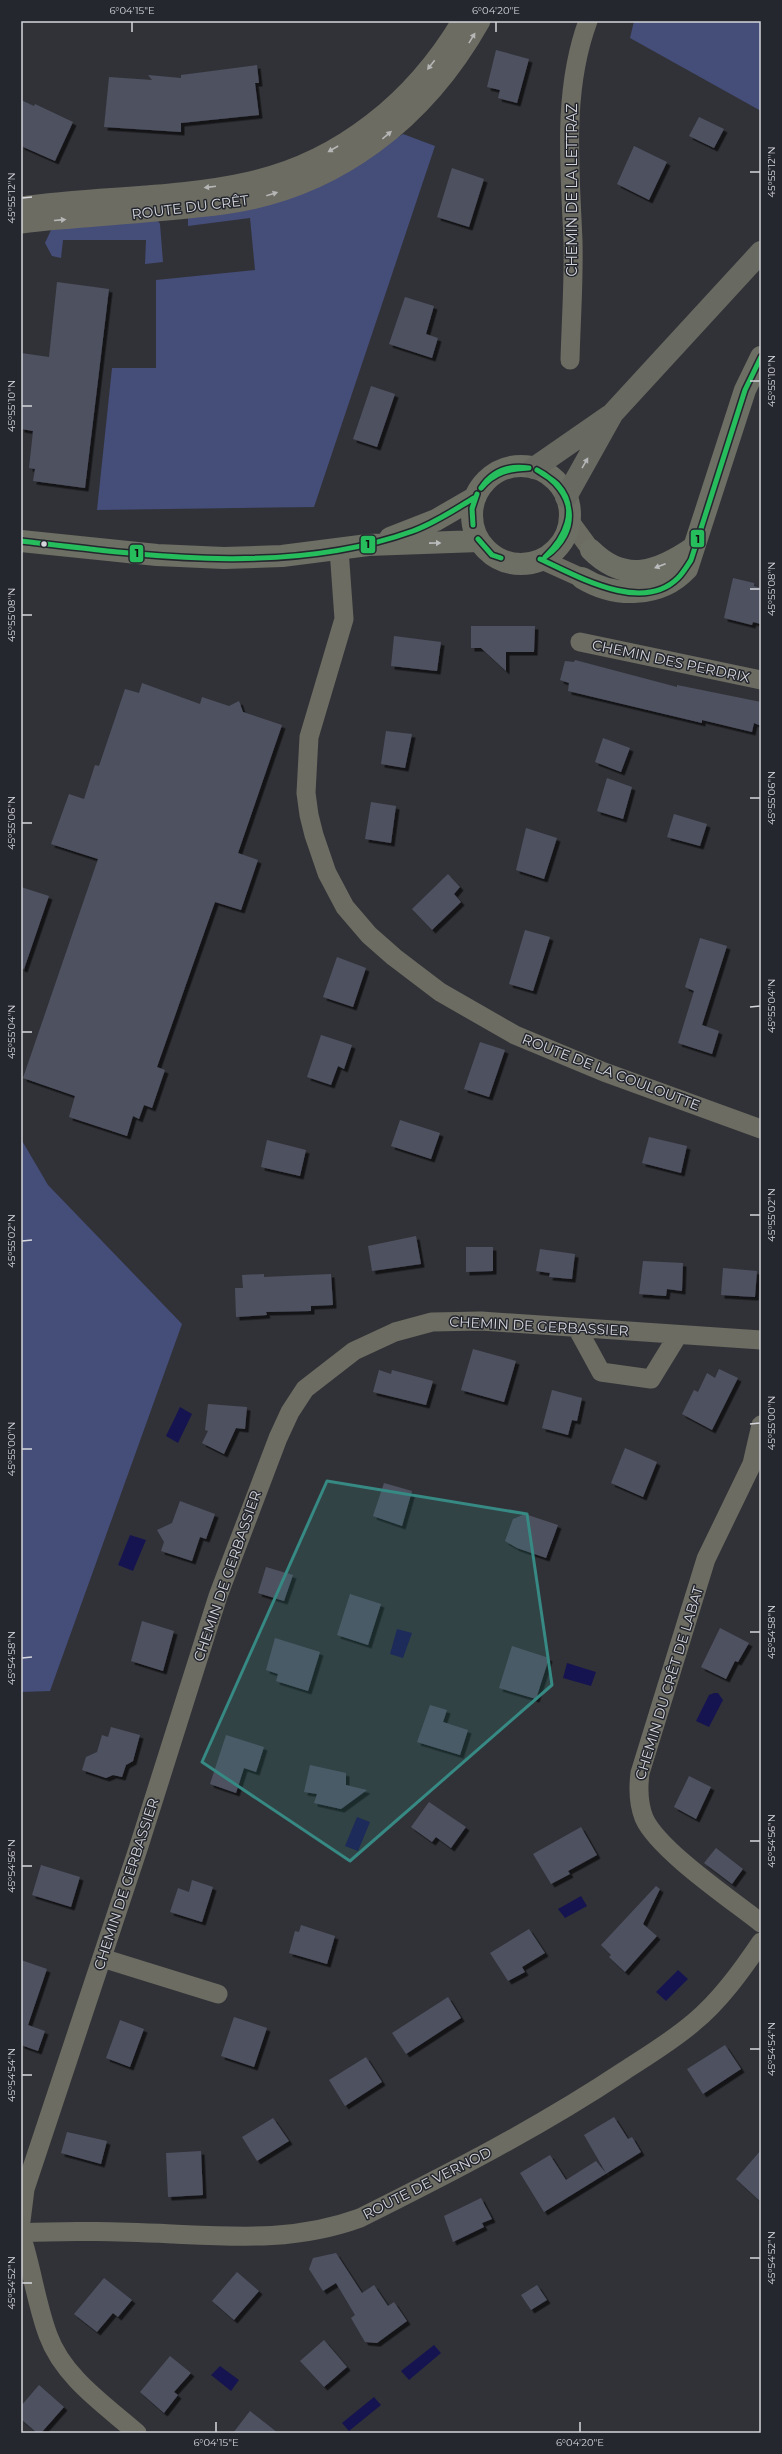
<svg xmlns="http://www.w3.org/2000/svg" width="782" height="2454" font-family="Montserrat,sans-serif">
  <style>
    .green { fill: #454d79 }
    .water { fill: #161450 }
    .building { fill: #4e5161; filter: url(#shadow) }
    .lines { fill: none; stroke-linecap: round; stroke-linejoin: round }
    .street { stroke: #6c6c62; stroke-width: 19 }
    .secondary { stroke: #6d6e64; stroke-width: 22 }
    .highway { stroke: #686961; stroke-width: 22 }
    .bus-1-casing { stroke: #25272f; stroke-width: 8 }
    .bus-1 { stroke: #26bd5c; stroke-width: 5 }
    .oneway { fill: #b6b6b7 }
    .oneway2 { fill: #b4b5b7 }
    .oneway3 { fill: #bbbcbe }
    .marked { fill: #378984; fill-opacity: 0.2; stroke: #378984; stroke-width: 3; stroke-linejoin: round }
    .ticks { fill: none; stroke: #d5d6dc; stroke-width: 1.5 }
    .bus-dot { fill: #d5d6dc; stroke: #25272f; stroke-width: 1.5 }
    .labels { text-anchor: middle; stroke-width: 3; stroke-linejoin: round; paint-order: stroke }
    .street-label { font-size: 14px; fill: #d5d6dc; stroke: #25272f }
    .line-badge { stroke: #25272f; stroke-width: 1.5 }
    .pale-badge-label { font-size: 11px; text-anchor: middle; font-weight: bold; fill: #111 }
    .neatline { fill: none; stroke: #d5d6dc; stroke-width: 1.5 }
    .ticks-label { font-size: 10px; text-anchor: middle; fill: #d5d6dc }
  </style>
  <defs>
    <filter id="shadow"><feDropShadow dx="3.5" dy="3.5" stdDeviation="0" flood-color="#0009"/></filter>
  </defs>
  <rect width="100%" height="100%" fill="#313237"/>
  <path class="green" d="M634,21h127v90l-131,-73z
    M403,134l32,12 -121,361 -217,3 15,-142h44v-88l99,-10 -5,-52 -62,8v-12l145,-36z
    M155,216l5,8 3,38 -18,2 1,-24h-83l-2,18 -9,-2 -7,-13 6,-13z
    M21,1139l27,46 134,139 -132,367 -29,1z"/>
  <path class="water" d="M180,1407l12,7 -14,29 -12,-7z
    M130,1535l16,5 -13,31 -15,-6z
    M397,1629l15,4 -9,25 -13,-4z
    M567,1663l29,9 -5,14 -28,-8z
    M714,1693h4l5,7 -14,27 -13,-6 13,-26z
    M357,1817l13,5 -12,29 -13,-5z
    M581,1896l6,10 -22,12 -7,-9z
    M678,1970l10,9 -22,22 -10,-9z
    M434,2345l7,8 -32,27 -8,-9z
    M220,2366l19,14 -8,11 -20,-16z
    M374,2397l7,8 -32,26 -7,-8z"/>
  <path class="building" d="M496,50l33,9 -12,44 -19,-5 2,-8 -13,-3z
    M257,65l2,18h-4l4,32 -78,8v9l-77,-5 5,-50 43,3 -4,-5 33,3v-3z
    M21,100l13,6 1,-2 38,18 -18,39 -34,-15z
    M699,117l25,12 -10,19 -25,-12z
    M634,146l33,16 -18,38 -32,-16z
    M452,168l32,11 -15,48 -32,-10z
    M57,282l52,7 -24,199 -52,-7 2,-12 -6,-1 4,-37 -12,-2v-76l28,4z
    M405,297l29,9 -8,28 12,4 -6,20 -43,-14z
    M371,386l24,8 -18,53 -24,-8z
    M733,578l21,5v3l7,2v36l-8,-2 -1,3 -28,-7z
    M471,626h64l-1,26h-28v19l-25,-23h-10z
    M394,636l47,6 -4,29 -46,-5z
    M575,660l102,27v-2l84,17v24l-7,-3 -2,9 -50,-12v3l-134,-32 1,-8 -9,-3 5,-19 9,1z
    M142,683l58,21 2,-7 27,9 10,-5 4,11 39,13 -44,128 20,7 -17,50 -26,-8 -58,165 8,3 -13,38 -8,-3 -5,14 -6,-3 -6,20 -58,-19 6,-21 -52,-18 75,-219 -47,-15 18,-50 15,5 11,-34 4,1 26,-77 14,4z
    M386,731l26,3 -7,34 -24,-4z
    M603,738l27,10 -9,24 -26,-10z
    M607,778l25,9 -9,32 -26,-8z
    M371,802l25,4 -5,37 -26,-4z
    M674,814l33,10 -7,22 -33,-9z
    M526,828l31,10 -13,41 -28,-9z
    M448,874l12,13 -6,7 7,8 -29,28 -20,-21z
    M21,887l28,9 -25,73 -3,-1z
    M525,930l25,7 -17,54 -24,-7z
    M700,938l27,8 -25,79 17,6 -7,23 -34,-11 16,-52 -9,-4z
    M337,957l29,11 -13,39 -30,-10z
    M321,1035l31,10 -8,24 -6,-3 -7,19 -24,-8z
    M480,1042l25,8 -16,47 -25,-8z
    M400,1120l40,13 -9,26 -40,-13z
    M649,1137l38,9 -6,27 -39,-10z
    M267,1140l39,10 -6,26 -39,-9z
    M416,1236l5,28 -49,7 -4,-25z
    M466,1247h27v24l-27,1z
    M540,1249l35,5 -3,25 -23,-2 1,-4 -14,-2z
    M643,1261l40,2 -1,28 -15,-2 -1,7 -27,-2z
    M723,1268l34,3 -2,26 -34,-2z
    M264,1274v3l67,-3 2,31 -22,1v5l-45,1 1,3 -31,2 -1,-29h8l-1,-13z
    M473,1349l43,12 -12,41 -43,-12z
    M719,1369l19,9 -26,52 -30,-16 12,-24 4,2 9,-19 8,5z
    M379,1370l12,4 1,-4 41,11 -7,24 -53,-13z
    M552,1390l30,8 -5,23 -5,-1 -4,15 -26,-7z
    M208,1404l39,3 -2,22 -9,-1 -12,26 -22,-11 6,-12 -3,-1z
    M625,1448l32,14 -14,35 -32,-14z
    M384,1483l28,8 -10,35 -29,-10z
    M180,1501l35,13 -9,25 -6,-2 -8,24 -31,-10 3,-9 -7,-12 15,-7z
    M525,1514l33,11 -12,33 -29,-10 -12,-7 8,-22z
    M266,1567l27,8 -9,26 -26,-8z
    M350,1594l31,10 -13,41 -31,-10z
    M142,1621l32,10 -11,40 -32,-10z
    M720,1628l29,15 -11,19 -3,-1 -9,18 -25,-12z
    M275,1638l45,14 -12,39 -32,-10 2,-7 -12,-4z
    M512,1646l37,12 -13,41 -37,-11z
    M430,1705l17,5 -4,12 25,8 -8,25 -43,-13z
    M111,1727l29,8 -7,26 -7,4 -4,12 -9,-2 -7,3 -24,-8 4,-13 11,-5 5,-17 6,2z
    M226,1735l38,12 -8,25 -12,-4 -8,25 -26,-9z
    M310,1765l36,8v12l21,5 -26,19 -27,-6 3,-9 -13,-2z
    M689,1776l22,11 -15,32 -22,-12z
    M429,1802l37,25 -15,21 -15,-11 -4,5 -21,-15z
    M581,1827l16,28 -29,16 2,3 -19,10 -18,-30z
    M716,1848l27,21 -11,15 -28,-21z
    M41,1865l39,12 -9,30 -39,-12z
    M192,1880l21,7 -11,35 -32,-10 8,-24 11,4z
    M656,1886l4,3 -17,35 14,12 -32,36 -16,-15 2,-2 -10,-10z
    M301,1925l34,11 -8,28 -38,-11 6,-22 4,1z
    M529,1929l16,24 -23,14 3,5 -17,9 -18,-28z
    M21,1960l26,9 -19,56 17,6 -7,20 -17,-6z
    M448,1997l13,21 -55,36 -14,-21z
    M234,2017l33,11 -13,39 -33,-11z
    M120,2020l24,9 -14,38 -24,-9z
    M725,2045l16,24 -38,25 -16,-25z
    M366,2057l16,25 -37,24 -16,-26z
    M614,2117l14,22 4,-2 9,15 -97,60 -24,-39 30,-18 16,25 30,-19 10,12 -22,-38z
    M273,2118l16,23 -32,20 -15,-24z
    M67,2132l40,9 -6,23 -40,-11z
    M761,2150v52l-25,-23z
    M201,2151l2,44 -35,2 -2,-44z
    M481,2198l11,21 -10,4 2,4 -31,15 -9,-26z
    M336,2253l26,40 12,-8 14,21 6,-4 13,19 -30,22 -12,-1 -14,-24 4,-3 -19,-32 -13,8 -14,-22 4,-11z
    M237,2272l22,19 -25,29 -22,-19z
    M104,2278l28,22 -14,17 -5,-4 -16,19 -23,-18z
    M537,2285l10,15 -16,10 -10,-15z
    M324,2340l23,27 -23,20 -24,-26z
    M170,2356l21,17 -17,19 4,3 -14,18 -24,-21z
    M39,2385l25,22 -23,26h-4l-16,-14v-13z
    M250,2411l28,22h-45z"/>
  <g class="lines">
    <path class="street" d="M21,206c76,-11 154,-8 229,-25 90,-20 164,-81 211,-160
      M21,224c21,-3 42,-4 63,-6 46,-4 93,-7 139,-13 114,-15 203,-86 258,-184
      M570,360c1,-39 4,-79 3,-119 -3,-73 -11,-150 15,-220
      M569,520l22,30
      M339,549l5,70 -35,118 -3,56 3,22 5,20 13,38 18,34 24,28 25,22 46,35 75,43 89,37 157,57
      M540,559l42,19
      M580,642l181,38
      M577,1328l24,44 50,7 27,-44
      M761,1425l-9,39 -46,95 -66,214c-2,16 -2,30 4,45 14,32 88,82 117,105
      M102,1958l116,36
      M21,2221l4,-32 114,-343 79,-250 60,-158 12,-26 15,-23 49,-38 41,-19 37,-10 49,-1 280,19
      M21,2233c51,-3 101,-1 152,1 66,3 124,7 187,-16 90,-45 180,-91 264,-147 23,-15 48,-30 69,-48 27,-22 49,-53 68,-81
      M21,2235c11,33 15,68 27,100 15,42 57,70 89,98"/>
    <path class="secondary" d="M472 515a49 49 0 1 1 98 0a49 49 0 1 1-98 0Z
      M390,538l46,-18 38,-22
      M21,541l136,14 67,3 58,-2 86,-11 111,-4
      M591,550c34,34 67,22 103,-3
      M582,578c33,20 78,20 105,-9l58,-179 16,-33"/>
    <path class="highway" d="M534,468l75,-52
      M566,497l47,-84 148,-161"/>
    <defs>
      <path id="bus-1" d="M537,470c38,20 45,61 8,87
        M537,470c6,4 15,9 20,14 23,25 8,54 -12,73
        M481,488c11,-17 28,-23 48,-20
        M481,488c14,-16 27,-19 48,-20
        M473,525l-1,-16 5,-15
        M473,525l-1,-17 5,-14
        M478,539l14,16 9,3
        M21,541c128,15 267,35 392,-10 22,-8 41,-21 61,-33
        M540,559c37,17 102,55 138,19 5,-5 9,-12 13,-18l54,-170 16,-33"/>
    </defs>
    <use href="#bus-1" class="bus-1-casing"/>
    <use href="#bus-1" class="bus-1"/>
  </g>
  <defs><path id="oneway-solid" d="M-6-.8H1V-3.2L6.5 0L1 3.2V.8H-6Z"/></defs>
  <g class="oneway">
    <use href="#oneway-solid" transform="translate(472 38) rotate(-59)"/>
    <use href="#oneway-solid" transform="translate(431 65) rotate(128)"/>
    <use href="#oneway-solid" transform="translate(387 135) rotate(-40)"/>
    <use href="#oneway-solid" transform="translate(333 149) rotate(150)"/>
    <use href="#oneway-solid" transform="translate(210 187) rotate(173)"/>
    <use href="#oneway-solid" transform="translate(272 194) rotate(-17)"/>
    <use href="#oneway-solid" transform="translate(60 220) rotate(-5)"/>
  </g>
  <use class="oneway2" href="#oneway-solid" transform="translate(585 463) rotate(-60)"/>
  <g class="oneway3">
    <use href="#oneway-solid" transform="translate(435 543) rotate(-1)"/>
    <use href="#oneway-solid" transform="translate(660 566) rotate(159)"/>
  </g>
  <path class="marked" d="M327,1481l200,33 25,171 -202,176 -148,-99z"/>
  <path class="ticks" d="M132,22v10M496,22v10M750,172h10M22,198l10,-1M750,381h10M22,406h10M750,589h10M22,615h10M750,798h10M22,823h10M750,1007l10,-1M22,1032h10M750,1215h10M22,1241l10,-1M750,1424l10,-1M22,1449h10M750,1632h10M22,1658l10,-1M750,1841h10M22,1866h10M750,2049h10M22,2075h10M750,2258h10M22,2283h10M216,2422v10M580,2422v10"/>
  <circle class="bus-dot" cx="44" cy="544" r="3.5"/>
  <g class="labels">
    <g class="street-label">
      <text transform="translate(572 190) rotate(-90)" y="5">CHEMIN DE LA LETTRAZ</text>
      <text transform="translate(190 207) rotate(-7)" y="5">ROUTE DU CRÊT</text>
      <text transform="translate(671 661) rotate(12)" y="5">CHEMIN DES PERDRIX</text>
      <text transform="translate(611 1072) rotate(21)" y="5">ROUTE DE LA COULOUTTE</text>
      <text transform="translate(539 1326) rotate(3)" y="5">CHEMIN DE GERBASSIER</text>
      <text transform="translate(227 1576) rotate(-71)" y="5">CHEMIN DE GERBASSIER</text>
      <text transform="translate(669 1683) rotate(-73)" y="5">CHEMIN DU CRÊT DE LABAT</text>
      <text transform="translate(126 1884) rotate(-72)" y="5">CHEMIN DE GERBASSIER</text>
      <text transform="translate(427 2183) rotate(-27)" y="5">ROUTE DE VERNOD</text>
    </g>
  </g>
  <g class="line-badge">
    <rect x="690" y="529" width="15" height="19" rx="4" fill="#26bd5c"/>
    <rect x="360" y="535" width="16" height="19" rx="4" fill="#26bd5c"/>
    <rect x="129" y="544" width="15" height="19" rx="4" fill="#26bd5c"/>
  </g>
  <g class="pale-badge-label">
    <text x="698" y="543">1</text>
    <text x="368" y="548">1</text>
    <text x="137" y="557">1</text>
  </g>
  <rect width="782" height="2454" fill="none" stroke="#25272f" stroke-width="44"/>
  <rect x="22" y="22" width="738" height="2410" class="neatline"/>
  <g class="ticks-label">
    <text x="132" y="14">6°04'15"E</text>
    <text x="496" y="14">6°04'20"E</text>
    <text transform="translate(771 172) rotate(-90)" y="4">45°55'12"N</text>
    <text transform="translate(11 198) rotate(-90)" y="4">45°55'12"N</text>
    <text transform="translate(771 381) rotate(-90)" y="4">45°55'10"N</text>
    <text transform="translate(11 406) rotate(-90)" y="4">45°55'10"N</text>
    <text transform="translate(771 589) rotate(-90)" y="4">45°55'08"N</text>
    <text transform="translate(11 615) rotate(-90)" y="4">45°55'08"N</text>
    <text transform="translate(771 798) rotate(-90)" y="4">45°55'06"N</text>
    <text transform="translate(11 823) rotate(-90)" y="4">45°55'06"N</text>
    <text transform="translate(771 1006) rotate(-90)" y="4">45°55'04"N</text>
    <text transform="translate(11 1032) rotate(-90)" y="4">45°55'04"N</text>
    <text transform="translate(771 1215) rotate(-90)" y="4">45°55'02"N</text>
    <text transform="translate(11 1241) rotate(-90)" y="4">45°55'02"N</text>
    <text transform="translate(771 1423) rotate(-90)" y="4">45°55'00"N</text>
    <text transform="translate(11 1449) rotate(-90)" y="4">45°55'00"N</text>
    <text transform="translate(771 1632) rotate(-90)" y="4">45°54'58"N</text>
    <text transform="translate(11 1658) rotate(-90)" y="4">45°54'58"N</text>
    <text transform="translate(771 1841) rotate(-90)" y="4">45°54'56"N</text>
    <text transform="translate(11 1866) rotate(-90)" y="4">45°54'56"N</text>
    <text transform="translate(771 2049) rotate(-90)" y="4">45°54'54"N</text>
    <text transform="translate(11 2075) rotate(-90)" y="4">45°54'54"N</text>
    <text transform="translate(771 2258) rotate(-90)" y="4">45°54'52"N</text>
    <text transform="translate(11 2283) rotate(-90)" y="4">45°54'52"N</text>
    <text x="216" y="2446">6°04'15"E</text>
    <text x="580" y="2446">6°04'20"E</text>
  </g>
</svg>
